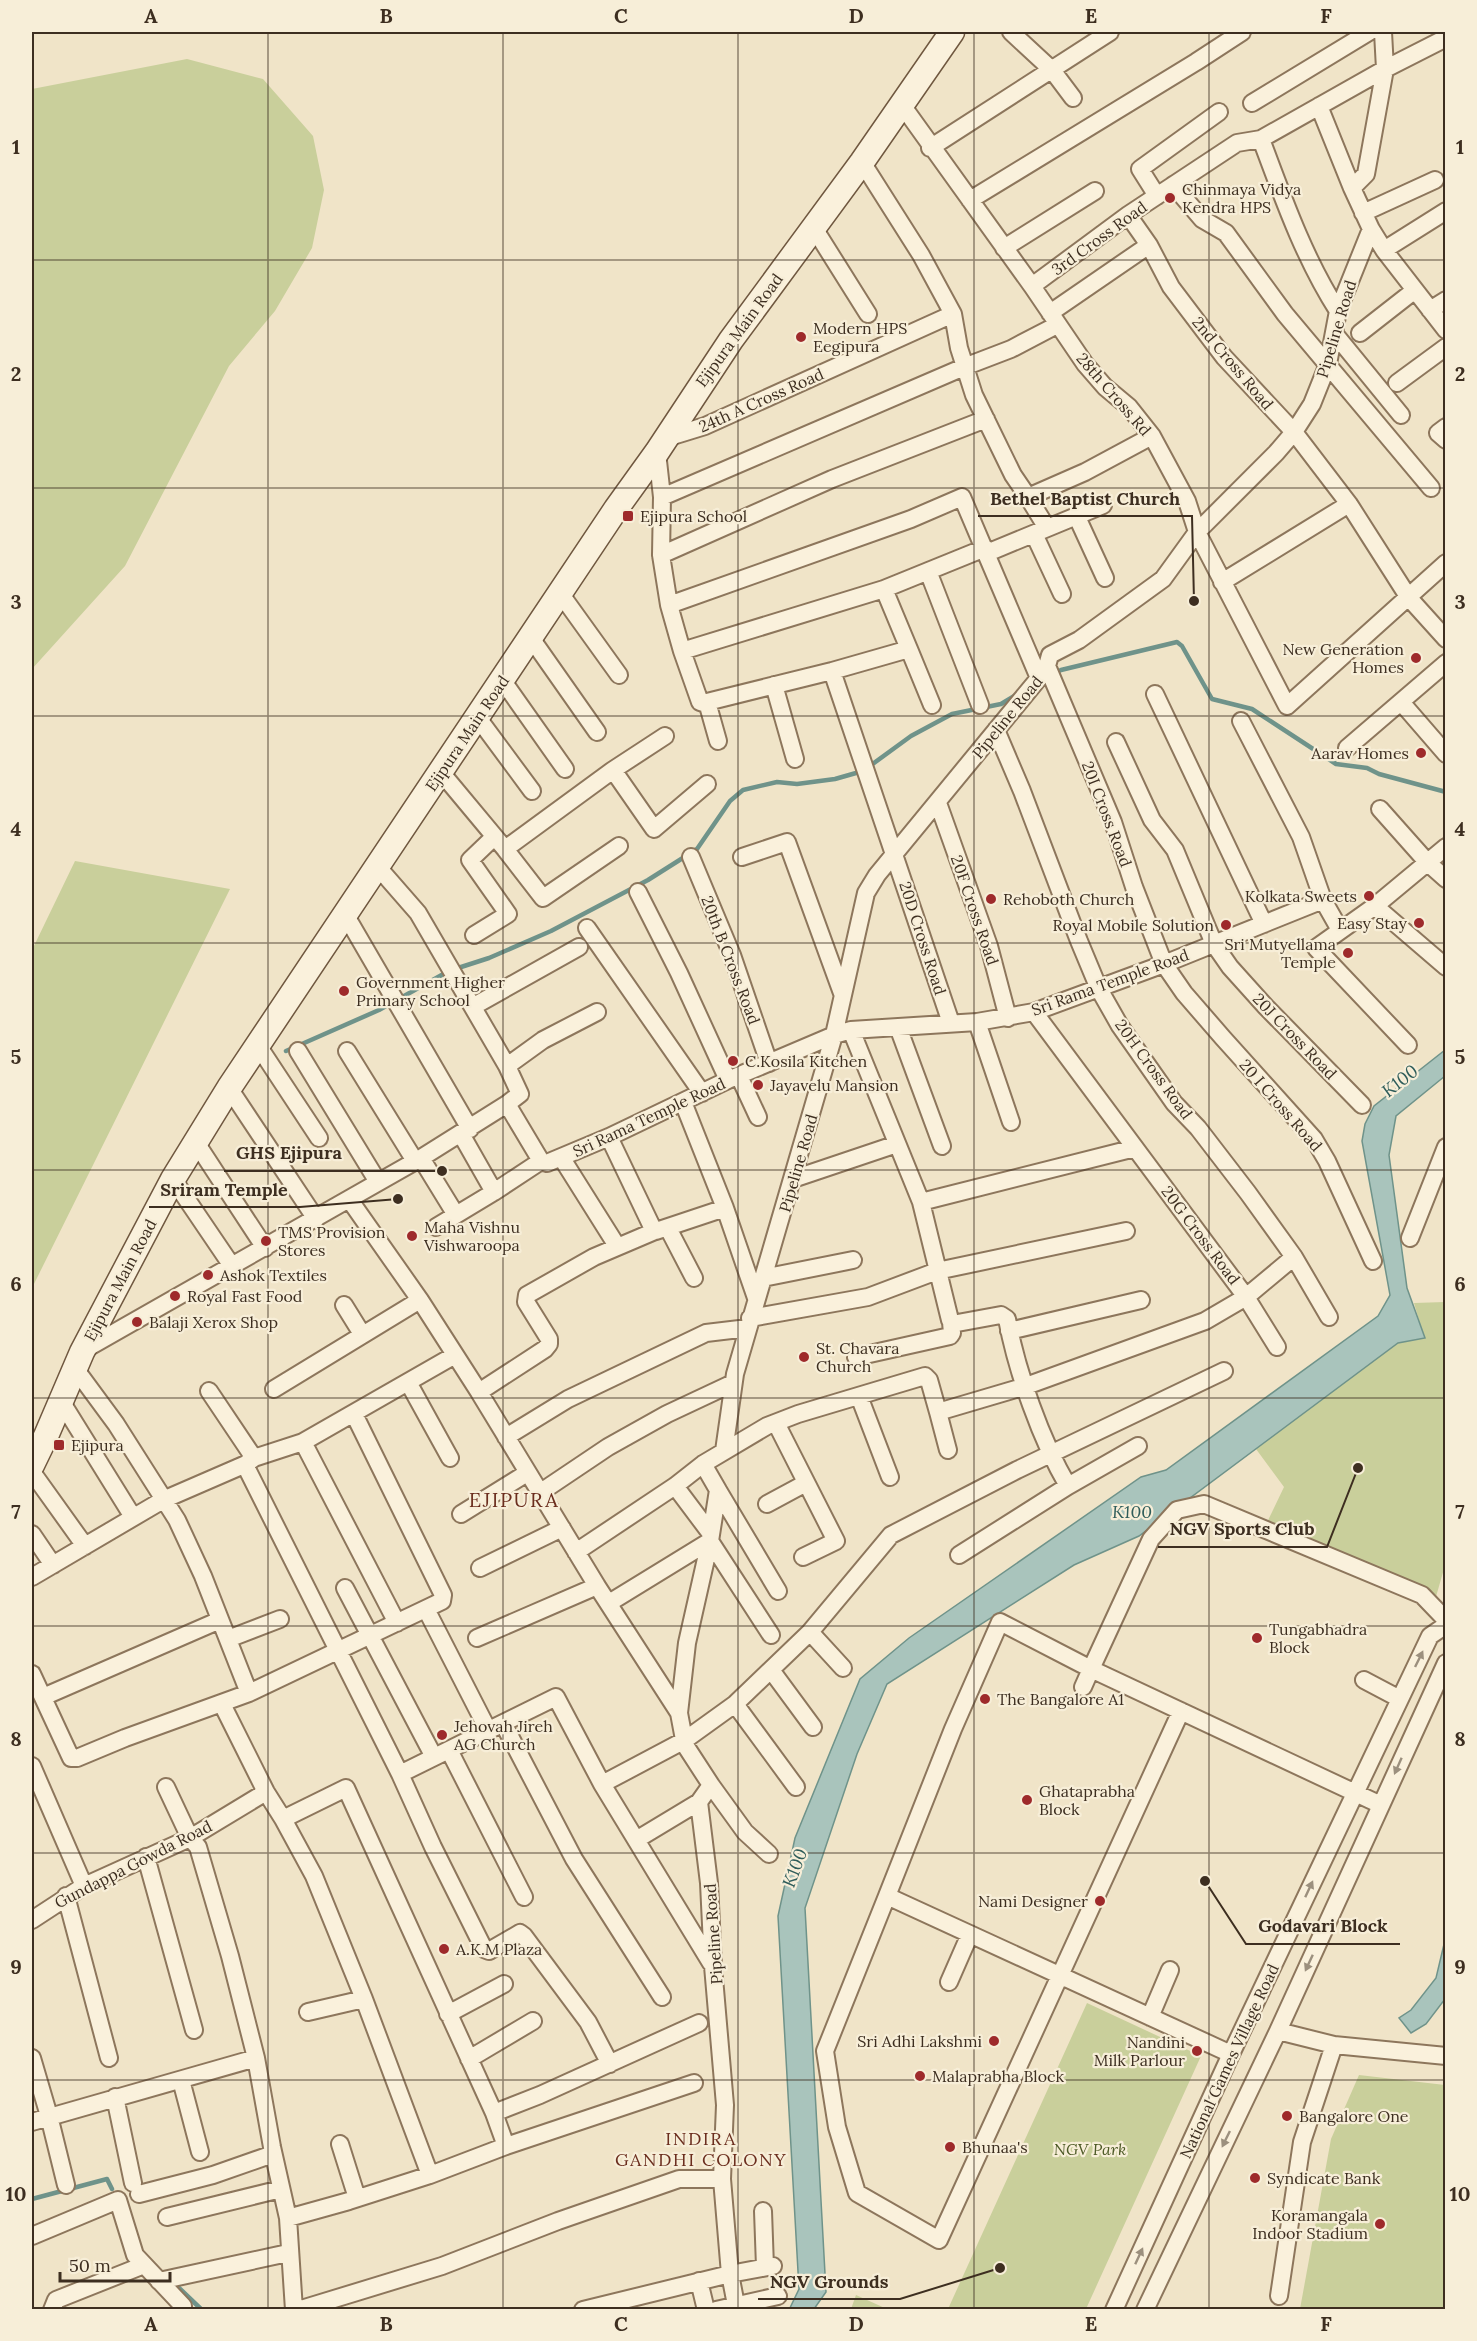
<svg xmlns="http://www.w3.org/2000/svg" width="1477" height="2341" font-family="Lora,serif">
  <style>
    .green { fill: #c9cf9b }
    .water { fill: #a9c4bc; stroke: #6f938a; stroke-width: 1.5 }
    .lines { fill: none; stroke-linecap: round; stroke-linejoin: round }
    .stream { stroke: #6f938a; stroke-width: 4.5 }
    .street-casing { stroke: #8d765c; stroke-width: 20 }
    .secondary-casing { stroke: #6f573f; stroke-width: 27 }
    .street { stroke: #faf1dc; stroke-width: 16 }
    .secondary { stroke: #faf1dc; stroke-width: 24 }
    .oneway { fill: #9c907e }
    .grid { fill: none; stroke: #3d2e20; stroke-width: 1.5; stroke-opacity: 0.55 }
    .poi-dot { fill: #9e2a2b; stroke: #f7eed8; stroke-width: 2 }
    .labels { text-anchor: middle; stroke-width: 4.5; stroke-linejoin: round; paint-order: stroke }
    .poi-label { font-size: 16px; fill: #3d2e20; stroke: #f7eed8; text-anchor: start }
    .street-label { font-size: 16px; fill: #3d2e20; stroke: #f7eed8 }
    .park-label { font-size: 16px; font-style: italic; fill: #4d5a26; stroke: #f7eed8 }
    .water-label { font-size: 18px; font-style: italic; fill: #2f5d5a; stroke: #f7eed8 }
    .neighbourhood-label { font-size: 18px; letter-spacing: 1.5px; fill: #6b2e1e; stroke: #f7eed8 }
    .quarter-label { font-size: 20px; letter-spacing: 1.5px; fill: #6b2e1e; stroke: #f7eed8 }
    .leader { fill: none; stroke: #3d2e20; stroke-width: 2 }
    .callout-dot { fill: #3d2e20; stroke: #f7eed8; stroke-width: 2 }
    .callout-label { font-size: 18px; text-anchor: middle; font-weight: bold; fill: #3d2e20; stroke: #f7eed8; stroke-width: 4.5; stroke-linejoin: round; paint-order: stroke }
    .neatline { fill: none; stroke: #3d2e20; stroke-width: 2 }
    .grid-label { font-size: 20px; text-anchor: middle; font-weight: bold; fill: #3d2e20 }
  </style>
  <rect width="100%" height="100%" fill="#f0e4c8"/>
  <path class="green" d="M187,59l76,20 50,57 11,54 -12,58 -37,63 -46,55 -104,200 -93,103v-580z
    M75,861l155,28 -198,399v-338z
    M1445,1302l1,260 -13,45 -173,-70 24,-50 -28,-38 142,-106 26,-6 -10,-34z
    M1087,2003l114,53 -115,253h-138z
    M1359,2075l86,10v224h-145l31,-170z
    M856,2295l31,14h-36z"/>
  <path class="water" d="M1445,1050v26l-49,40 -7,39 18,133 18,50 -27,5 -259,193 -65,29 -187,119 -30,70 -52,154 21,384 -12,17 -25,1 10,-21 -21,-373 17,-78 65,-159 49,-41 232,-161 25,-7 212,-154 12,-21 -28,-154 3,-17 9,-18z
    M1445,1940v59l-19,25 -15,9 -12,-15 12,-8 25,-32z"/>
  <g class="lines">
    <path class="stream" d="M1055,673l6,-3 116,-28 5,4 30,53 40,10 84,55 31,4 12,6 67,18
      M458,968l31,-10 62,-27 97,-51 49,-31 33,-48 13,-11 34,-8 20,2 38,-5 28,-8 48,-35 41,-22 49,-10 15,-9
      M286,1051l93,-41 68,-38
      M32,2199l75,-20 5,10
      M179,2288l23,22"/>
    <defs>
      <path id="street" d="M1011,32l41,38 21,28
        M1252,103l117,-71
        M902,105l130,181 53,78 20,23 24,20 23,29 35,65 10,31 90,174 159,-143
        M1319,106l33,82
        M1261,139c22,59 43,119 77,172
        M930,148l180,-116
        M862,162l59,93 32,59 6,34 15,47 39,80 15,22 57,-25 67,-36
        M1173,185l29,34 24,14 59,81 146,174
        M1157,196l-17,-27 79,-57
        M970,200l226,-138 46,-30
        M1363,213l72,-33
        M1128,215l21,30 22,42 53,70 70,75 55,72 60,94 37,41
        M814,228l54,86
        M1371,229l13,21 62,80
        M1004,248l91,-57
        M1384,250l62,-39
        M1032,286l96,-71 109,-72 24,-4 124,-70 61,-31
        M1430,310l16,-10
        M1050,313l99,-68
        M1334,333l67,82
        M1360,333l55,-43
        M1397,383l49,-36
        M1446,427l-8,6 8,7
        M666,438l39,-12 248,-112
        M657,452l5,45 -1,58 8,50 13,46 18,51 3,1 129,-32 77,-22 -25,-60
        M662,497l302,-130 47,-18 46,-24
        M1028,497l19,31
        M1077,517l28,61
        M1034,534l28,60
        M987,553l116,-48
        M661,555l171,-76 154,-60
        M928,571l52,134
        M1222,582l127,-78
        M560,593l59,82
        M669,605l242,-86 51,-22 77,181
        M531,638l66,94
        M909,649l23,56
        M682,651l202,-62 101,-41
        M1047,666l66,156 21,65 30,77 20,29 39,45 91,101 13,22 46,100
        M832,671l119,352
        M503,681l62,88
        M774,685l21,74
        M1155,694l109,230
        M707,702l11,39
        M1401,702l45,52
        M478,718l54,73
        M1241,721l60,116 22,63 17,30
        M996,730l26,61 57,150 20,48 21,37 54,77 24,25 50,65 46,64 35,60
        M1116,742l36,78 23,30 39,94 16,23 36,40 96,98
        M1347,748l99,-85
        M613,770l52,-34
        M440,771l65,78 108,-79 41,59 53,-45
        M938,803l51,143 19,72
        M1380,809l48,54 18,16
        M505,849l38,49 76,-52
        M691,857l41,98 37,108
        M742,857l45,-15 55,151
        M377,866l41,47 89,153 36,-26 54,-28
        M638,892l41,81 49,107
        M1375,906l71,61
        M345,914l125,215
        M587,928l115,165
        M474,935l34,-21 -38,-54 24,-23
        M474,1006l105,-59
        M977,1022l34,100
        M898,1027l44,119
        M851,1030l70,172 29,118 2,4 49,-9 6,4c10,53 34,121 61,167
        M257,1044l62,94
        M1408,1045l-92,-97 59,-42 71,-59
        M298,1051l80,131
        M347,1051l68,110
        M507,1066l13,28 -13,10
        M739,1076l19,41
        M229,1088l87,131
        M683,1102l42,106 31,90
        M461,1134l33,58
        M609,1137l44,92 3,2 9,-3 4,2 25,48
        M195,1141l70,107
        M561,1157l56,89
        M421,1158l35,57
        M173,1179l59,87
        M793,1179l104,-35
        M349,1199l71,101 59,92 118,194 82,127
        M921,1202l214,-54
        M436,1227l58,-35 47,-31
        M665,1228l60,-20
        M1410,1238l36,-91
        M763,1278l90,-18
        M344,1305l18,29
        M750,1318l118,-21 69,-26 189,-40
        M1009,1331l132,-31
        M1277,1347l-31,-50 48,-40
        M82,1351l339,-193 86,-54 34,57 6,2 62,-26 119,-57 106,-45 17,-5 126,-8 57,-10 130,-48 159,-64
        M856,1357l94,-21 2,-3 -1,-11
        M74,1367l42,57 61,96 26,56 46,117
        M408,1382l42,76
        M274,1389l146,-89
        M209,1391l45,67
        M479,1392l66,-43 4,-5v-5l-23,-37 1,-7 67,-38 61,-26
        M859,1396l31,81
        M61,1401l72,116
        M938,1412l10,38
        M776,1423l60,118 -33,16
        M506,1437l62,-38 138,-66 42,-5
        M303,1442l-49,16 -8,6v3l154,307
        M724,1451l11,-77 99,-339 32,-142 11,-18 162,-197 8,-12 3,-11 29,-15 84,-61 34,-47 79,-79 18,-21 18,-28 16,-40 10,-53 33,-82 -19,-41 14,-14 19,-105 -2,-37
        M32,1472l53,74
        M675,1486l36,48
        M718,1490l60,101
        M541,1492l67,-45 59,-33 66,-31
        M767,1504l39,-21
        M461,1514l66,-41
        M32,1534l21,31
        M576,1552l99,-66 28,-22 64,-38 31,-12 127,-38 4,4 9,32 88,-26 179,-65 41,-24 -212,-285
        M959,1555l109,-69 70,-40
        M480,1568l82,-40
        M32,1577l131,-77 83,-36
        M345,1588l89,169
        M609,1603l101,-62 61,94
        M426,1609l62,121
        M397,1623l-94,-181 152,-87
        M810,1632l33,36
        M477,1638l120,-52
        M228,1639l52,-20
        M771,1670l42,57
        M32,1674l39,84h6l48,-20 124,-45 193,-92 1,-6 -89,-181
        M1364,1680l36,19
        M1083,1687l8,-18 -91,-47 -47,107 -66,167 344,158
        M43,1697l177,-77
        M222,1704l44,88 17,27 31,57 50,123 66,176
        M735,1704l61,83
        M503,1723l71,136 88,138
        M449,1750l75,147
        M32,1766l52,120
        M602,1784l83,-44 50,-36 75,-72 81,-97 126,-65 207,-99
        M711,1785l34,47 24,22
        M166,1787l24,51 8,9 32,109 26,102 16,89 16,71 6,92
        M1381,1805l-290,-136 60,-130 26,-29 27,-6 218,91 24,25
        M283,1819l63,-31 148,325 12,33
        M636,1840l63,-38
        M146,1857l48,173
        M66,1896l43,162
        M887,1896l-62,155 12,76 20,66 82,47 242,-529
        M32,1920l52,-34 106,-48 76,-46
        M949,1982l21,-48
        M308,2012l56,-13
        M448,2014l56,-30
        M1150,2017l20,-47
        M1278,2031l56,14 112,11
        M32,2058l17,58 17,69
        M469,2059l64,-38
        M610,2064l-22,-42 -64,-86 -4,-3 -31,18 -5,-2 -51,-102 -33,-73 156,-77 46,87 109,179
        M181,2080l19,72
        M115,2097l18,86
        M494,2113l46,-18 159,-72
        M32,2122l224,-64
        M340,2144l17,54
        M139,2194l74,-19 60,-21
        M763,2211l2,56
        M167,2217l114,-28
        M288,2218l61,-17 81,-26 76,-29 188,-63
        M32,2236l86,-36 17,55 48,51 -1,4
        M159,2281l129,-28
        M699,2281l7,29
        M1279,2296l23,-154 32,-97
        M52,2310l4,-10 88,-35
        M298,2310l144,-44 116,-45 121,-42h43
        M583,2310l147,-36 -8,-95 3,-74 -12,-139 -4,-83 -10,-81 12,-17 -26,-40 -6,-32 8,-70 23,-102 8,-51 -15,-26
        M716,2310l62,-14
        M737,2310l-7,-36 43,-8
        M1114,2310l117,-256 199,-418 16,-11
        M1145,2310l133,-279 168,-368"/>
      <path id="secondary" d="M32,1465l14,-29 36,-84 91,-173 56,-91 387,-579 41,-57 74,-112 131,-178 90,-130"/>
    </defs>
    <use href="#street" class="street-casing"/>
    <use href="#secondary" class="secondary-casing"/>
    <use href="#street" class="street"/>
    <use href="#secondary" class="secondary"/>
  </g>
  <defs><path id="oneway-solid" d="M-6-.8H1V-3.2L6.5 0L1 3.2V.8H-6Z" transform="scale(1.5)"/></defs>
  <g class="oneway">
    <use href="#oneway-solid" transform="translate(1419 1659) rotate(-64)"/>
    <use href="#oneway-solid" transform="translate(1398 1766) rotate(114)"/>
    <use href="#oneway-solid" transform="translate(1309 1889) rotate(-65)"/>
    <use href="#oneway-solid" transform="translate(1309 1963) rotate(115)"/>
    <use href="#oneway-solid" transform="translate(1226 2139) rotate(116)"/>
    <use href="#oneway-solid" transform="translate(1139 2256) rotate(-65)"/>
  </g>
  <path class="grid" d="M268,32v2278M503,32v2278M738,32v2278M974,32v2278M1209,32v2278M32,260h1414M32,488h1414M32,716h1414M32,943h1414M32,1170h1414M32,1398h1414M32,1626h1414M32,1853h1414M32,2080h1414"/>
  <g class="poi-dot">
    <circle cx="1170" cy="198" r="6"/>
    <circle cx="801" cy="337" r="6"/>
    <rect x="622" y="510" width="12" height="12" rx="3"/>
    <circle cx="1416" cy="658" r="6"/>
    <circle cx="1421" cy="753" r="6"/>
    <circle cx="1369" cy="896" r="6"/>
    <circle cx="991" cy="899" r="6"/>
    <circle cx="1419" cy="923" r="6"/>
    <circle cx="1226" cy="925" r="6"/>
    <circle cx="1348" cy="953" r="6"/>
    <circle cx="344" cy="991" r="6"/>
    <circle cx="733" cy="1061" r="6"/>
    <circle cx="758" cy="1085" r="6"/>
    <circle cx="412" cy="1236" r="6"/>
    <circle cx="266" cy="1241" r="6"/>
    <circle cx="208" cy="1275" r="6"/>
    <circle cx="175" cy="1296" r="6"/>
    <circle cx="137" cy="1322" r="6"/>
    <circle cx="804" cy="1357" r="6"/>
    <rect x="53" y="1439" width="12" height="12" rx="3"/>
    <circle cx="1257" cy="1638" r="6"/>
    <circle cx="985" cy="1699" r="6"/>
    <circle cx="442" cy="1735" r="6"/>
    <circle cx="1027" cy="1800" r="6"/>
    <circle cx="1100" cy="1901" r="6"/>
    <circle cx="444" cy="1949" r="6"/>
    <circle cx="994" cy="2041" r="6"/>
    <circle cx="1197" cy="2051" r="6"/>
    <circle cx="920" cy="2076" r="6"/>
    <circle cx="1287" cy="2116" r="6"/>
    <circle cx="950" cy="2147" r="6"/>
    <circle cx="1255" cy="2178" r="6"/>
    <circle cx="1380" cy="2224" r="6"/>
  </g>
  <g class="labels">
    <g class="poi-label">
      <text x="1182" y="195">Chinmaya Vidya<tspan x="1182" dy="18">Kendra HPS</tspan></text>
      <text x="813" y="334">Modern HPS<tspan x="813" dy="18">Eegipura</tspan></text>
      <text x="640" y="522">Ejipura School</text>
      <text x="1404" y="655" text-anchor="end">New Generation<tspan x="1404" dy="18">Homes</tspan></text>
      <text x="1409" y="759" text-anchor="end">Aarav Homes</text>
      <text x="1357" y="902" text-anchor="end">Kolkata Sweets</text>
      <text x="1003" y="905">Rehoboth Church</text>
      <text x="1407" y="929" text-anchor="end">Easy Stay</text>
      <text x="1214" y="931" text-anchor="end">Royal Mobile Solution</text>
      <text x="1336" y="950" text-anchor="end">Sri Mutyellama<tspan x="1336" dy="18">Temple</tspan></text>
      <text x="356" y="988">Government Higher<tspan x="356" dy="18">Primary School</tspan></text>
      <text x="745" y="1067">C.Kosila Kitchen</text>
      <text x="770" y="1091">Jayavelu Mansion</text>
      <text x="424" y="1233">Maha Vishnu<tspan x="424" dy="18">Vishwaroopa</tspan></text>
      <text x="278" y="1238">TMS Provision<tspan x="278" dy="18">Stores</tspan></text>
      <text x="220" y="1281">Ashok Textiles</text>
      <text x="187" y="1302">Royal Fast Food</text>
      <text x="149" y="1328">Balaji Xerox Shop</text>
      <text x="816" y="1354">St. Chavara<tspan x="816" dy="18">Church</tspan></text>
      <text x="71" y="1451">Ejipura</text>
      <text x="1269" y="1635">Tungabhadra<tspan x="1269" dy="18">Block</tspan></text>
      <text x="997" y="1705">The Bangalore A1</text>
      <text x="454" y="1732">Jehovah Jireh<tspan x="454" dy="18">AG Church</tspan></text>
      <text x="1039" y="1797">Ghataprabha<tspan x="1039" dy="18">Block</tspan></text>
      <text x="1088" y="1907" text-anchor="end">Nami Designer</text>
      <text x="456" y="1955">A.K.M Plaza</text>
      <text x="982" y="2047" text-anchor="end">Sri Adhi Lakshmi</text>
      <text x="1185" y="2048" text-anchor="end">Nandini<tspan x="1185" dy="18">Milk Parlour</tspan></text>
      <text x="932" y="2082">Malaprabha Block</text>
      <text x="1299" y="2122">Bangalore One</text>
      <text x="962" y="2153">Bhunaa's</text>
      <text x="1267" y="2184">Syndicate Bank</text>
      <text x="1368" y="2221" text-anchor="end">Koramangala<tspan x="1368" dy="18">Indoor Stadium</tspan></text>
    </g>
    <g class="street-label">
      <text transform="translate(1099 238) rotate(-36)" y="6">3rd Cross Road</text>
      <text transform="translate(1336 329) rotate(-73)" y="6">Pipeline Road</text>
      <text transform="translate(739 330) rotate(-54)" y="6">Ejipura Main Road</text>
      <text transform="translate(1233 363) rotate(50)" y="6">2nd Cross Road</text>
      <text transform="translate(1114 394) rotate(49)" y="6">28th Cross Rd</text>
      <text transform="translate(761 400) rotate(-24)" y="6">24th A Cross Road</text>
      <text transform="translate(1007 717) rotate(-51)" y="6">Pipeline Road</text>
      <text transform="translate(467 733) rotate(-56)" y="6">Ejipura Main Road</text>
      <text transform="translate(1107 814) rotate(69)" y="6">20I Cross Road</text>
      <text transform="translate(975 910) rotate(71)" y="6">20F Cross Road</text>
      <text transform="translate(923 938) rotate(72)" y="6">20D Cross Road</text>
      <text transform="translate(731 960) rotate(69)" y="6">20th B Cross Road</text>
      <text transform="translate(1110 982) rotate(-20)" y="6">Sri Rama Temple Road</text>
      <text transform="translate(1295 1036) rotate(46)" y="6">20J Cross Road</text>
      <text transform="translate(1154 1069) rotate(54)" y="6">20H Cross Road</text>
      <text transform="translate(1281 1105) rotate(49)" y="6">20 I Cross Road</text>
      <text transform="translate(649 1117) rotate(-25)" y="6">Sri Rama Temple Road</text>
      <text transform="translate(798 1163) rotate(-74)" y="6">Pipeline Road</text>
      <text transform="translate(1201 1235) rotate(53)" y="6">20G Cross Road</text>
      <text transform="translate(120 1280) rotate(-62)" y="6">Ejipura Main Road</text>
      <text transform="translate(133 1864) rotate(-27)" y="6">Gundappa Gowda Road</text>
      <text transform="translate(713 1934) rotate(-94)" y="6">Pipeline Road</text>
      <text transform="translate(1229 2061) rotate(-65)" y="6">National Games Village Road</text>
    </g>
    <g class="park-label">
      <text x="1090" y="2155">NGV Park</text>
    </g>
    <g class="water-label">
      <text transform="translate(1400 1081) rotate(-39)" y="6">K100</text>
      <text x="1132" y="1518">K100</text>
      <text transform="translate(795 1868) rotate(-70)" y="6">K100</text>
    </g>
    <g class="neighbourhood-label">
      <text x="701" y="2145">INDIRA<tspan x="701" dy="21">GANDHI COLONY</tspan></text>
    </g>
    <g class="quarter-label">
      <text x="514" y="1507">EJIPURA</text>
    </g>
  </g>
  <path class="leader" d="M1194 601L1192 516H978M442 1171L354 1171H224M398 1199L300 1207H149M1358 1468L1327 1547H1158M1205 1881L1246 1944H1400M1000 2268L900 2299H758"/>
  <g class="callout-dot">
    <circle cx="1194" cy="601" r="6"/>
    <circle cx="442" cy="1171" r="6"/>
    <circle cx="398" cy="1199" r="6"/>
    <circle cx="1358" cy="1468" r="6"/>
    <circle cx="1205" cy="1881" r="6"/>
    <circle cx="1000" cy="2268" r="6"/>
  </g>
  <g class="callout-label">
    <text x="1085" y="505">Bethel Baptist Church</text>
    <text x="289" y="1159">GHS Ejipura</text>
    <text x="224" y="1196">Sriram Temple</text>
    <text x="1242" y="1535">NGV Sports Club</text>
    <text x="1323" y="1932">Godavari Block</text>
    <text x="829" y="2288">NGV Grounds</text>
  </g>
  <rect width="1477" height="2341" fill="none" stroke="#f7eed8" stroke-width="66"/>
  <path d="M60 2272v9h110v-9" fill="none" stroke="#3d2e20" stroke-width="3"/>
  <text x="69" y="2272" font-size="18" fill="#3d2e20" stroke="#f7eed8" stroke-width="4.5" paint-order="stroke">50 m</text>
  <rect x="33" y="33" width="1411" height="2275" class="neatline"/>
  <g class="grid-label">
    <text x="151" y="23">A</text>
    <text x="386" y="23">B</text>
    <text x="621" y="23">C</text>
    <text x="856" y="23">D</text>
    <text x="1091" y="23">E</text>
    <text x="1326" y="23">F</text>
    <text x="16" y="154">1</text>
    <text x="1460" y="154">1</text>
    <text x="16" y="381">2</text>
    <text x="1460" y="381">2</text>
    <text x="16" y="609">3</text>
    <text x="1460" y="609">3</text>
    <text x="16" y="836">4</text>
    <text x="1460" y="836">4</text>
    <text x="16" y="1064">5</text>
    <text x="1460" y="1064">5</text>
    <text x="16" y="1291">6</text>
    <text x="1460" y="1291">6</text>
    <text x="16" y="1519">7</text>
    <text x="1460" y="1519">7</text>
    <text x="16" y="1746">8</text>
    <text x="1460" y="1746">8</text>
    <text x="16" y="1974">9</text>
    <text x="1460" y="1974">9</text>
    <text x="16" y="2201">10</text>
    <text x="1460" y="2201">10</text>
    <text x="151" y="2331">A</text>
    <text x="386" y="2331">B</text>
    <text x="621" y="2331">C</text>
    <text x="856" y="2331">D</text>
    <text x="1091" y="2331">E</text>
    <text x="1326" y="2331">F</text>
  </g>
</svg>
